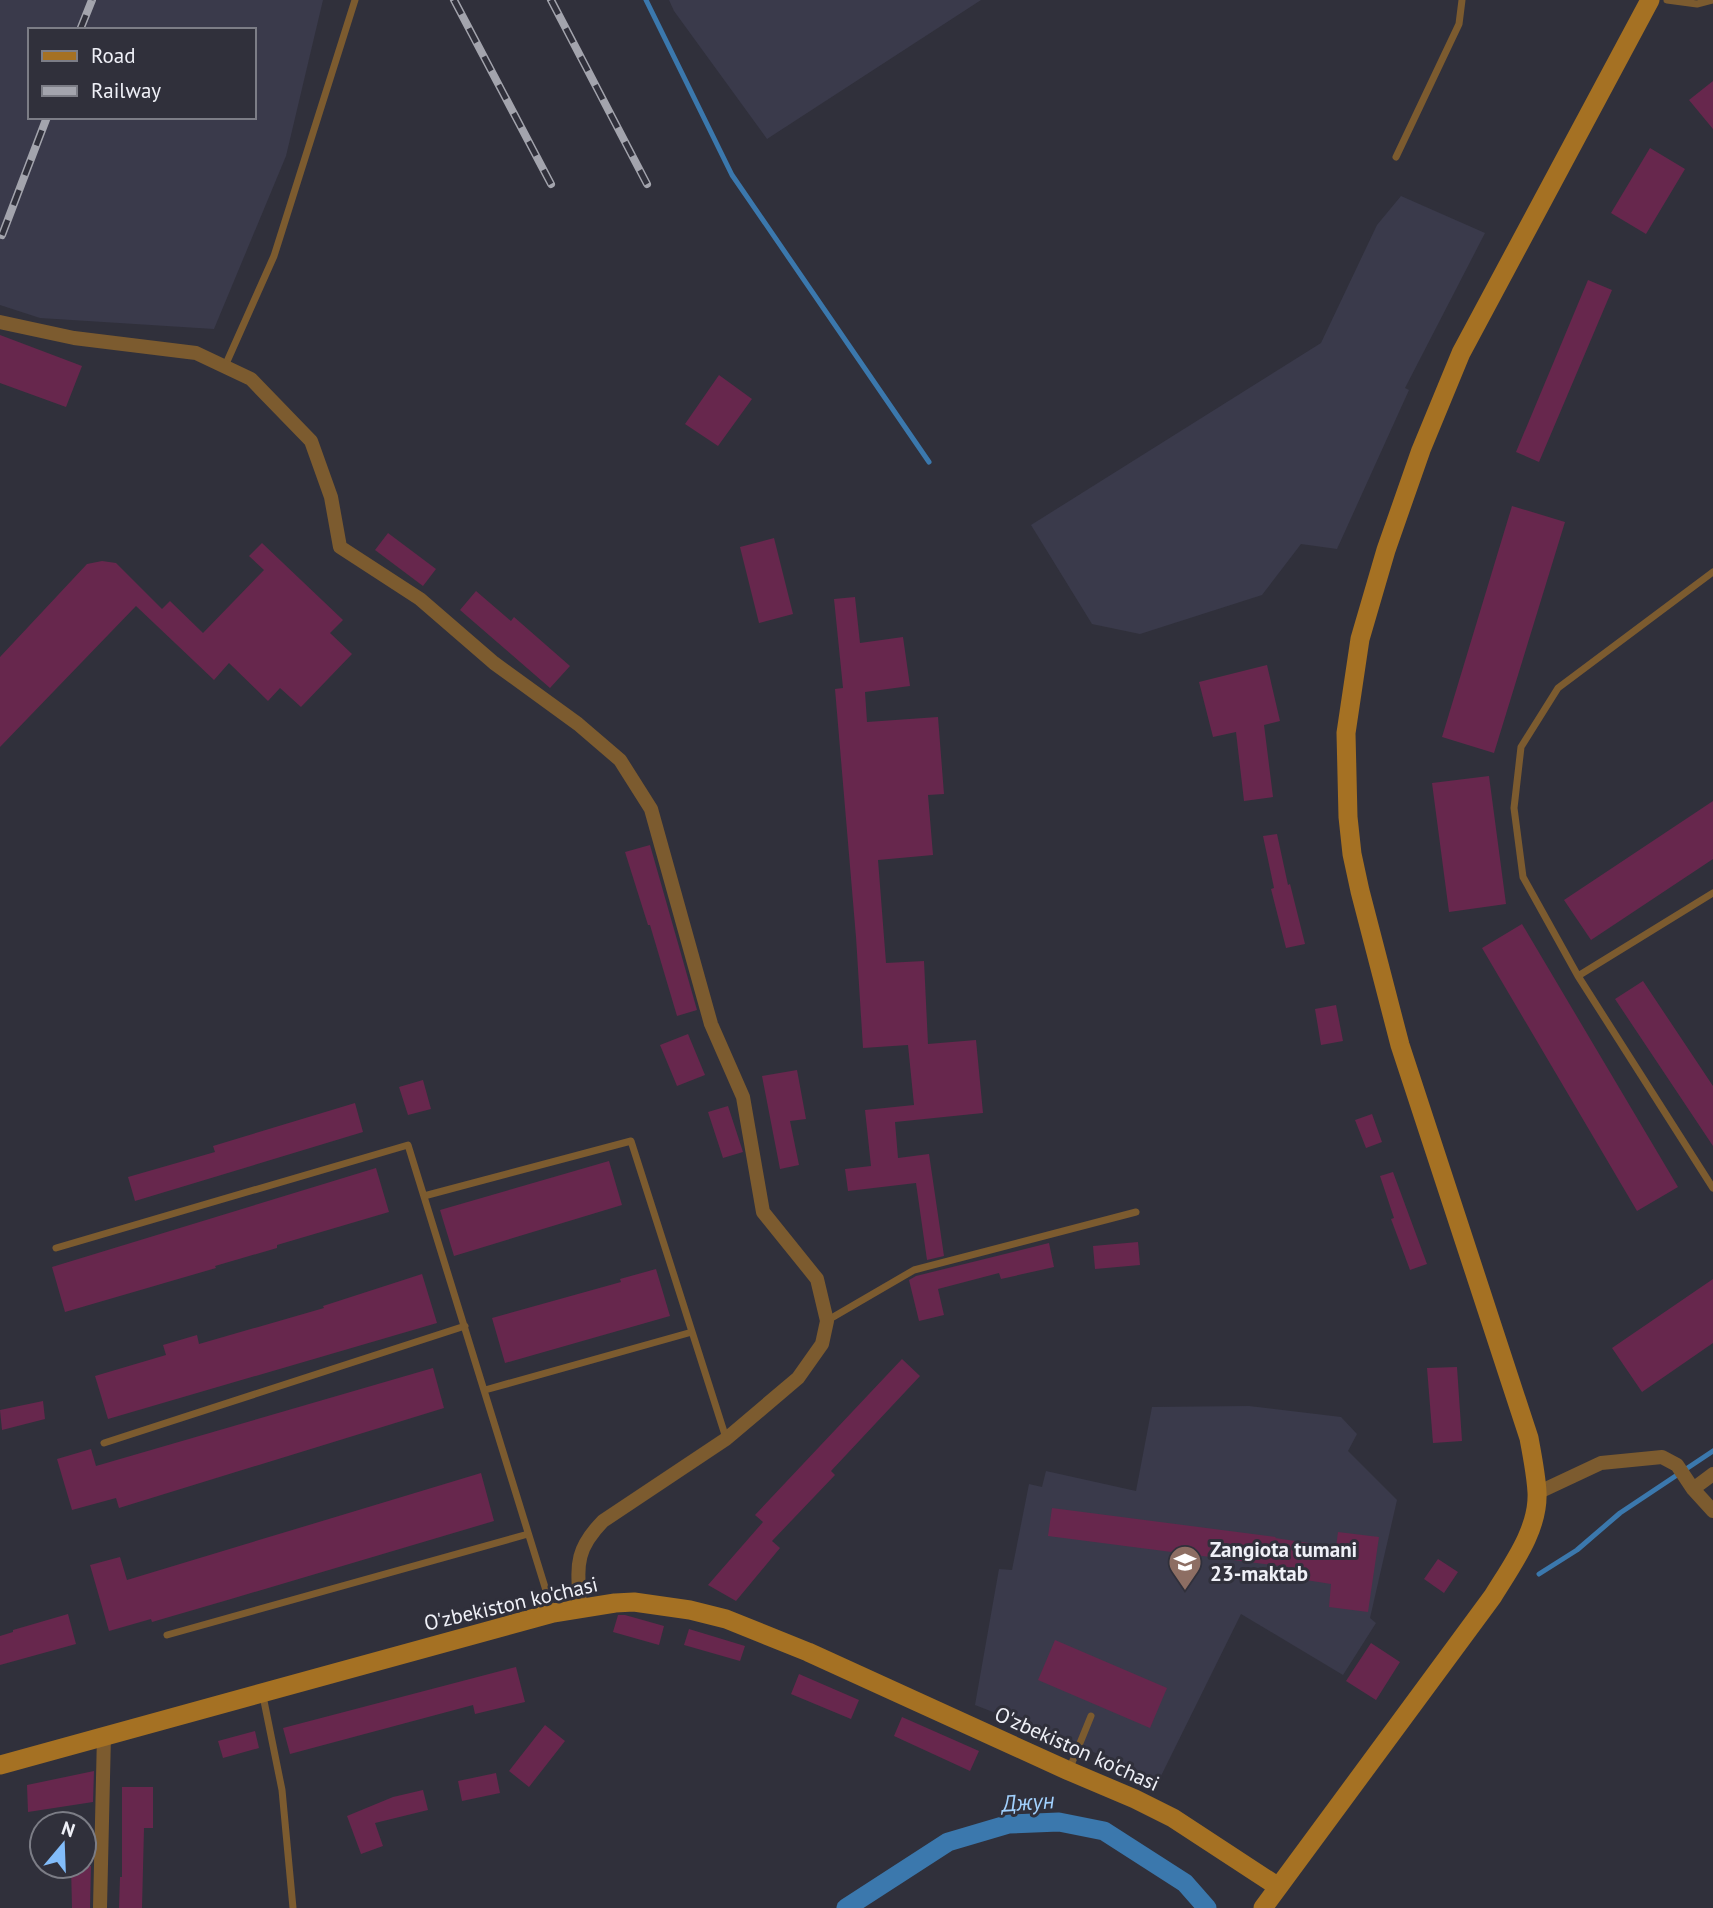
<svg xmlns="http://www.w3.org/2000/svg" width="1713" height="1908" font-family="'PT Sans',sans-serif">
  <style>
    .built { fill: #3a3a4b; fill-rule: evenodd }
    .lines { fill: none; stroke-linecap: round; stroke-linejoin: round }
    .stream { stroke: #3b78ad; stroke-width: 5 }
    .canal { stroke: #3b78ad; stroke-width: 19 }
    .building { fill: #67274d }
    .service { stroke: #7c5b2f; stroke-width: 7 }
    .minor { stroke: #7c5b2f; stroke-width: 14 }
    .secondary { stroke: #a57123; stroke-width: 19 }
    .rail-casing { stroke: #a3a4ad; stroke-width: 8 }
    .rail { stroke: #30303b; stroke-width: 5; stroke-dasharray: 16; stroke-linecap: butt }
    .labels { text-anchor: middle; stroke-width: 6; stroke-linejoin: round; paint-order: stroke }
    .poi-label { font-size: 21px; font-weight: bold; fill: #eff0f7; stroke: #30303b; text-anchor: start }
    .street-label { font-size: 21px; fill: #eff0f7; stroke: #30303b }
    .water-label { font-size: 23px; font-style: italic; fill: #a1d0fd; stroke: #30303b }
  </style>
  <rect width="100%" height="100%" fill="#30303b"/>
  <path class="built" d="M0,0h323l-37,156 -72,173 -174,-11 -40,-13zM30,30h224v87h-224z
    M669,0h312l-214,139 -93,-128z
    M1401,196l84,37 -80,155 4,2 -72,159 -36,-5 -39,51 -122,39 -48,-10 -61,-99 290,-182 56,-118z
    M1249,1406l92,11 16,17 -9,17 49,49 -27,118 6,5 -33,52 -102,-61 -82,166 -82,-35 -102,-40 24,-136 13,1 17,-86 13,3 4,-16 90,20 16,-84z"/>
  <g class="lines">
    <path class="stream" d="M646,0l86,175 197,287
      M1539,1574l38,-24 43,-37 93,-62"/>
    <path class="canal" d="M846,1908l102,-66 61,-18 50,-2 45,9 81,52 22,25"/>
  </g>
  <path class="building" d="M1713,81v48l-24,-29z
    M1650,148l35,21 -39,65 -35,-21z
    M1588,280l24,10 -73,172 -23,-10z
    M0,335l82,31 -16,41 -66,-24z
    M719,375l33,24 -34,47 -33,-22z
    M1512,506l53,16 -71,231 -52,-16z
    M388,533l48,36 -13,17 -48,-36z
    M774,538l19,76 -34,9 -19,-76z
    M262,543l81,77 -13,13 22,21 -51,53 -21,-19 -12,13 -39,-38 -15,17 -78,-74 -136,141v-90l87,-93 15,-3 14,2 46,46 8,-8 33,32 61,-63 -15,-14z
    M476,591l35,30 3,-4 56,49 -20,22 -90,-78z
    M855,597l5,46 43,-6 7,49 -45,6 2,30 71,-5 6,77 -16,1 5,60 -55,5 8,103 38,-2 4,83 48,-4 7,73 -88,9 3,36 31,-4 15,102 -17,4 -11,-77 -68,8 -3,-22 26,-3 -6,-56 49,-5 -6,-60 -45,3 -7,-111 -21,-248 8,-1 -9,-89z
    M1267,665l13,56 -16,4 9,72 -29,4 -8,-69 -23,5 -14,-55z
    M1489,776l17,128 -57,8 -17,-129z
    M1713,801v58l-122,81 -27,-40z
    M1277,834l11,51 2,-1 15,60 -19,4 -15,-59 3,-1 -11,-52z
    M650,845l47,165 -20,6 -27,-91h-2l-23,-73z
    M1522,924l156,263 -41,24 -155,-263z
    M1643,981l70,105v60l-98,-147z
    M1336,1005l7,36 -22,4 -6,-36z
    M688,1034l17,41 -28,11 -17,-41z
    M797,1070l9,49 -16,2 9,44 -19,4 -18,-93z
    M423,1080l8,29 -23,6 -9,-28z
    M355,1103l8,29 -228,69 -7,-24 87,-25 -2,-6z
    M728,1106l15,46 -20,6 -15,-46z
    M1372,1114l10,28 -16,6 -11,-28z
    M609,1161l13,44 -168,51 -14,-46z
    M376,1168l13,44 -112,33v3l-62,18 1,2 -151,44 -13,-45z
    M1393,1172l34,92 -17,6 -19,-51 3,-1 -14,-42z
    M1138,1242l2,23 -45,4 -2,-23z
    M1049,1243l5,24 -53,12 -2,-6 -61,16 6,26 -25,6 -10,-41 7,-4z
    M656,1269l14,47 -165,47 -13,-45 129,-36 -1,-3z
    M422,1274l15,49 -329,96 -13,-43 71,-21 -3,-10 34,-10 2,9 125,-36 -1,-2z
    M1713,1279v64l-71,49 -30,-44z
    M902,1359l18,17 -89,95 4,4 -63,66 8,7 -44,53 -28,-16 55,-63 -8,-7z
    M1457,1367l5,74 -29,2 -6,-75z
    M433,1368l11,40 -325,100 -3,-10 -44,12 -15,-51 34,-10 5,17z
    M43,1401l2,18 -43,11 -2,-20z
    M481,1473l13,48 -263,78 -79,23 -1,-3 -42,12 -19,-66 30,-8 7,23z
    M1052,1508l224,29 -1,1 61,9 2,-15 41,5 -11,75 -39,-5 2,-23 -44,-7 1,-10 -240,-31z
    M1438,1559l20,13 -14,21 -20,-14z
    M68,1614l8,30 -76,21v-29l13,-4v-2z
    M618,1615h7l39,11 -5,19 -46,-13z
    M689,1629l56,17 -5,15 -56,-16z
    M1055,1640l112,48 -17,40 -112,-48z
    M1371,1643l29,19 -24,38 -30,-19z
    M516,1667l9,35 -50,12 -2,-9 -183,49 -7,-26z
    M799,1674l60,26 -8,19 -60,-25z
    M902,1717l77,34 -9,20 -76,-35z
    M545,1725l20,16 -36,46 -20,-16z
    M255,1731l4,17 -36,10 -5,-17z
    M94,1771l-1,31 -65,10 -1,-27z
    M496,1773l4,20 -38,8 -4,-20z
    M122,1787h31v41h-9l-2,80h-23l1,-31h2z
    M423,1790l5,20 -53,13 8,23 -22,8 -14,-38 46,-19z
    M71,1866h20l-1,42h-18z"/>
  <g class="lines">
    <path class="service" d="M1667,0l30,4 16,-4
      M1396,157l63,-133 3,-24
      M225,366l49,-110 81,-256
      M1713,572l-155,116 -37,59 -7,61 9,69 55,99 135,212
      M1578,976l135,-83
      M424,1196l207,-55 95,297
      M56,1248l352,-103 145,468
      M828,1320l86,-50 222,-58
      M485,1390l207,-58
      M104,1443l361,-117
      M167,1635l361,-101
      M263,1696l19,94 11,118
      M1069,1770l22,-54"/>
    <path class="minor" d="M0,322l74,16 122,15 55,26 60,62 20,56 9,50 80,52 74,64 84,61 42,36 31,49 60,215 32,73 20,115 54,67 10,42 -5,23 -24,34 -72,61 -123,82c-30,31 -25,46 -23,87
      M1693,1489l20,-15
      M1537,1493l64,-30 61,-6 15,8 16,24 20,22
      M100,1908l4,-173"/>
    <path class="secondary" d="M0,1765l553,-152 62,-10 19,-1 56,8 36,9 82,33 261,119 66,28 38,19 104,68
      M1263,1908l230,-312c19,-31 46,-67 44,-104 -1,-18 -5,-37 -8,-54l-129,-393 -40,-154 -8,-37 -4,-37 -2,-84 14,-94 26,-89 35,-100 40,-97 189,-353"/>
    <defs>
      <path id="rail" d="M454,0l97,184
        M551,0l96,184
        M80,30l12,-30
        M2,235l45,-118"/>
    </defs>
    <use href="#rail" class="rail-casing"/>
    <use href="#rail" class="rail"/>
  </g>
  <defs>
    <symbol id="school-pin" viewBox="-11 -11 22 30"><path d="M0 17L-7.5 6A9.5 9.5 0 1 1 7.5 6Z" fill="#8d6e63" stroke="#30303b"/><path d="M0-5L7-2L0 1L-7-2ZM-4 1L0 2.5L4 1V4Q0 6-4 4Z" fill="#fff"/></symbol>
  </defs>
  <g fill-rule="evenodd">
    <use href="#school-pin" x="1166" y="1543" width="38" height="52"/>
  </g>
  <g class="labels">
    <g class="poi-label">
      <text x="1210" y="1557">Zangiota tumani<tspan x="1210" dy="24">23-maktab</tspan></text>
    </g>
    <g class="street-label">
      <text transform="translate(511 1604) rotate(-13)" y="7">O'zbekiston ko'chasi</text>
      <text transform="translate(1077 1749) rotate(24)" y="7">O'zbekiston ko'chasi</text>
    </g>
    <g class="water-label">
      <text transform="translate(1028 1802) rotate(-4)" y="8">Джун</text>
    </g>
  </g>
  <rect x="28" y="28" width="228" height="91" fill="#30303b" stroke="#7c7d86" stroke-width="2"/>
  <rect x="42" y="51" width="35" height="10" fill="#a57123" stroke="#7c7d86" stroke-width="2"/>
  <text x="91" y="63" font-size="21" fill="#eff0f7">Road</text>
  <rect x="42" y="86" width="35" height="10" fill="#a3a4ad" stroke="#7c7d86" stroke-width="2"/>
  <text x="91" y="98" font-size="21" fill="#eff0f7">Railway</text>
  <g transform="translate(63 1845) rotate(19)"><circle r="33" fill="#30303b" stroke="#7c7d86" stroke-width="2"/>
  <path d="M0-5L12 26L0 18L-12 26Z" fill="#82bcfa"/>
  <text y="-10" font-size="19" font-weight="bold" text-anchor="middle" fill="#eff0f7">N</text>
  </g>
</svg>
